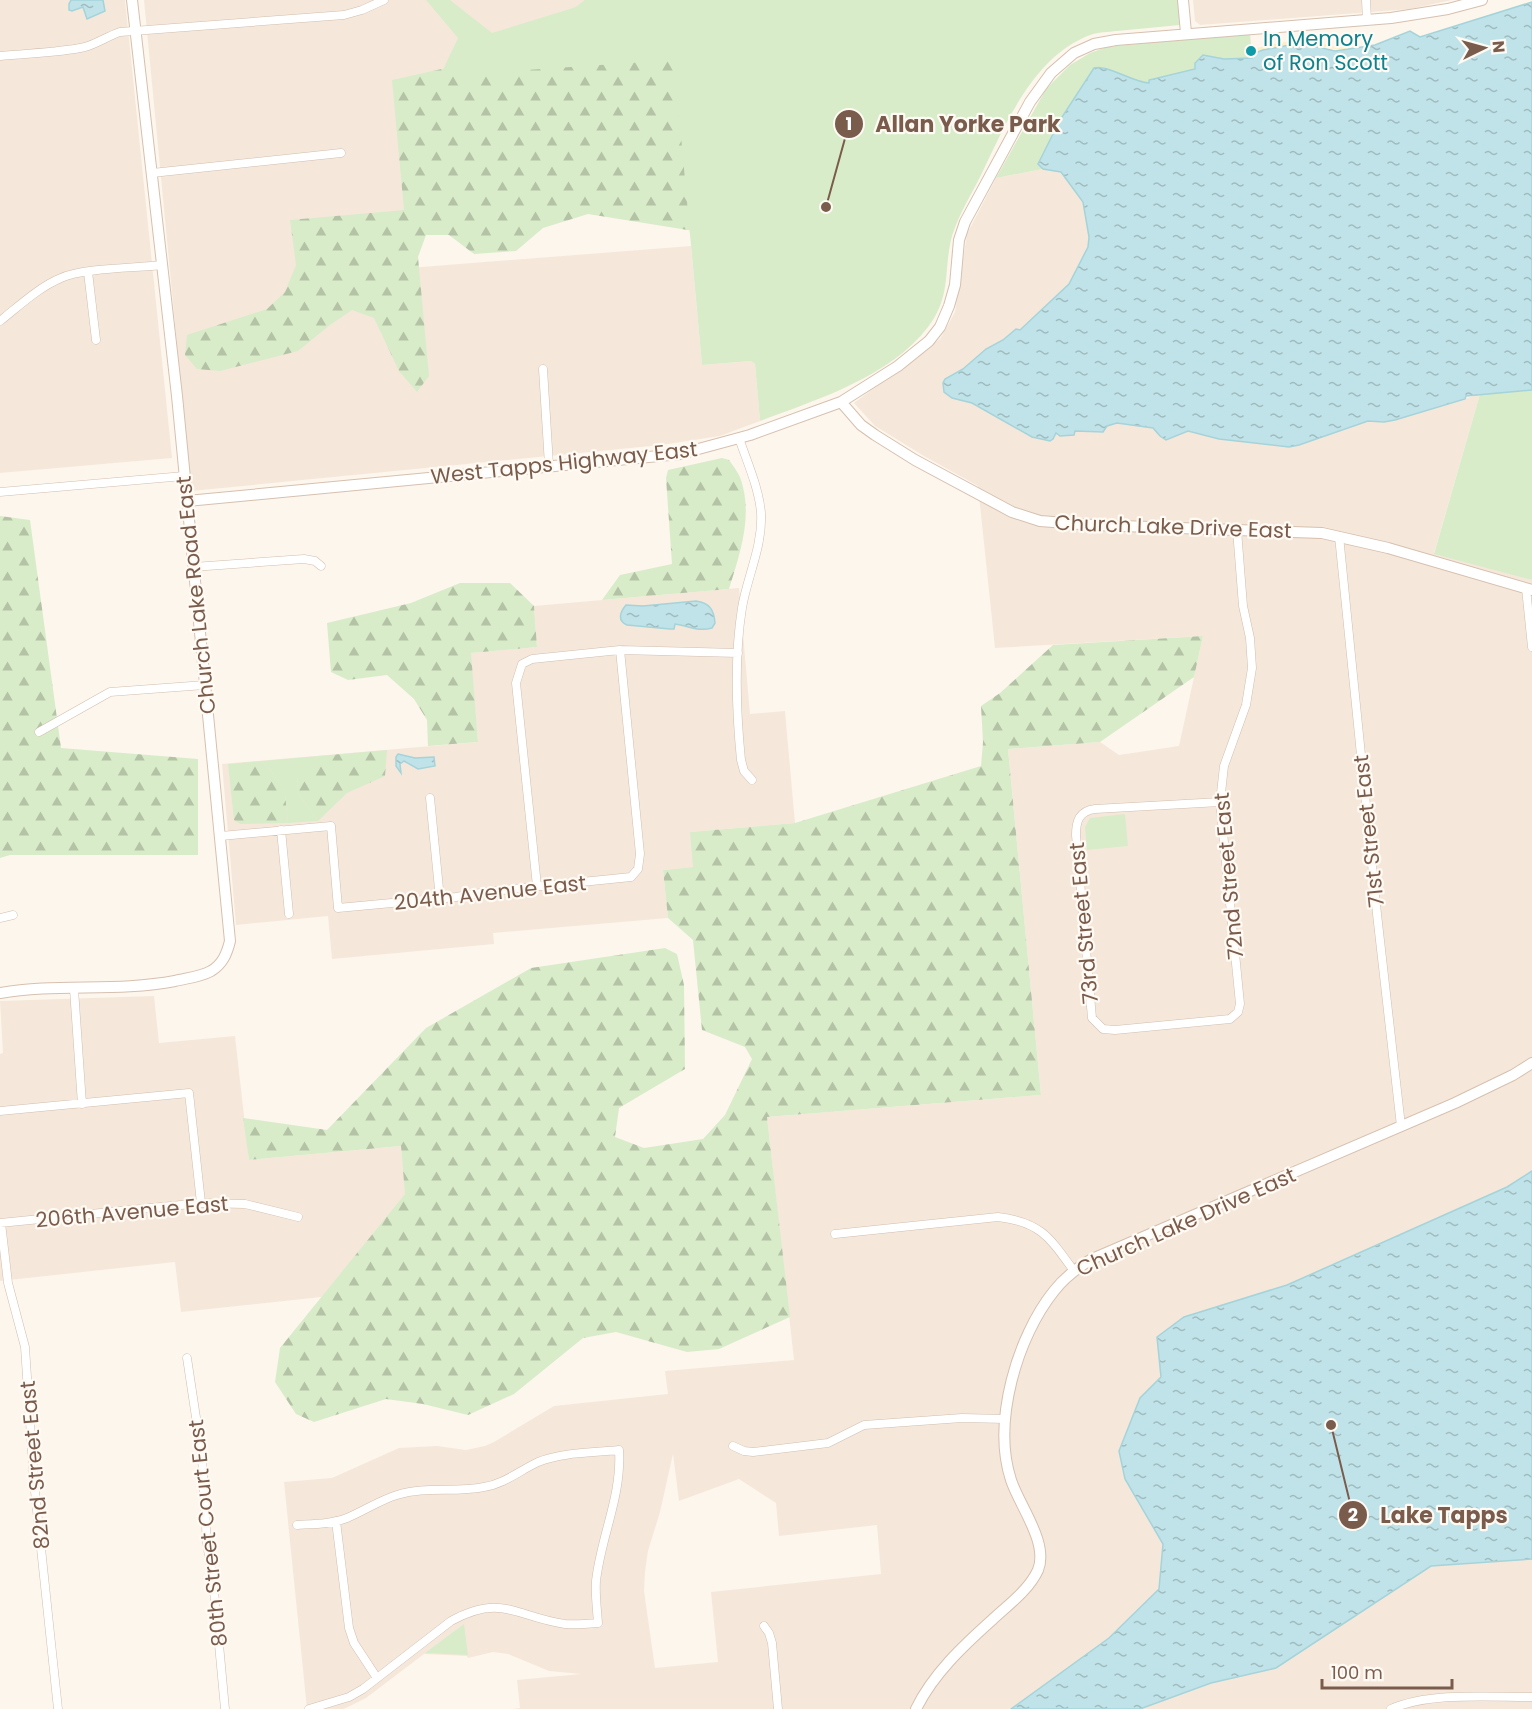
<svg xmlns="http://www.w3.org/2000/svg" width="1532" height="1709" font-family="Poppins,sans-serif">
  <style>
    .residential { fill: #f5e8da; fill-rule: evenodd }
    .forest { fill: url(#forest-firs) }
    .sand { fill: url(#sand-dots) }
    .park { fill: #d8ecc9 }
    .water { fill: url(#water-ripples); stroke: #a5d3da; stroke-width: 1.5 }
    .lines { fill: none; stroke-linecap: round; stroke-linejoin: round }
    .street-casing { stroke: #d1beb0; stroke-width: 9 }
    .secondary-casing { stroke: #d6c0b0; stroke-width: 12 }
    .street { stroke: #fff; stroke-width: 8 }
    .secondary { stroke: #fff; stroke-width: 10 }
    .culture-dot { fill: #0f9aa8; stroke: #fffaf3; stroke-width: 2 }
    .labels { text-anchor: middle; stroke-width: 4.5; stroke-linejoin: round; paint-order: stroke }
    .culture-label { font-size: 21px; fill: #0d838f; stroke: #fffaf3; text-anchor: start }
    .street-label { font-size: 21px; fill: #7a5c4d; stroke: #fffaf3 }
    .leader { fill: none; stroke: #7a5c4d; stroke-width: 2 }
    .callout-dot { fill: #7a5c4d; stroke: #fffaf3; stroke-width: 2 }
    .mark-label { font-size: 18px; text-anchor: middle; font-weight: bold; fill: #fff }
    .callout-label { font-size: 22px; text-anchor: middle; font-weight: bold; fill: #7a5c4d; stroke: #fffaf3; stroke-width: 4.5; stroke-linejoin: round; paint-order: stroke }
  </style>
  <defs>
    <pattern id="forest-firs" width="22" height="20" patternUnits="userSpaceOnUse" patternTransform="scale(1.5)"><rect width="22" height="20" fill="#d8ecc9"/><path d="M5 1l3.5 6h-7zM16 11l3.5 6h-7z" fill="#b4c2a5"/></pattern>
    <pattern id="sand-dots" width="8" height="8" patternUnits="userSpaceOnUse" patternTransform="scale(1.5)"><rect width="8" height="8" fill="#fcefc7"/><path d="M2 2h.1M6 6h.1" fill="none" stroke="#d1c5a4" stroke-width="1.8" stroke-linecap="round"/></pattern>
    <pattern id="water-ripples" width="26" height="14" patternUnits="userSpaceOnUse" patternTransform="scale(1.5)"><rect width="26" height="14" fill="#bfe3e8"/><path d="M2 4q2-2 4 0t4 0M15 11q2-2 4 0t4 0" fill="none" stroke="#a0bbbe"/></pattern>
  </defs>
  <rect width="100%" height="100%" fill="#fdf6ec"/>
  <path class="residential" d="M0,0h125l47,458 -172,15z
    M144,0h525l-265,210 5,58 282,-22 11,119 49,-4 4,3 5,57 -40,15 -59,9 -470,46z
    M1193,0h259l-42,9 -210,16 -5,-4z
    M1043,169l18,3 22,30 6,35 -1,10 -10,18 -6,14 -6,8 -47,43 -3,-1 -13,11 -17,9 -23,20 -14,7 3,22 20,5 60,34 18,4 6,-8 5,3 13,-1v-4l29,1 4,-6 10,-3 36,5 11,11 24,-8 31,8 70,8 10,-2 69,-24 16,1 11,-2 85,-26 -46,159 98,27v591l-25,16 -220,98 -103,32 -23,60 -21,21 -15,81 38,65 -4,45 -50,49 -98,71h-498l7,-1 -3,-28 64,-6 -32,-3 -41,-17 -15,-2 -25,6 -1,-2 -43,-2 -58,44 -16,8 -7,3h-36l-23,-227 48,-4 67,-30 38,-2 29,4 19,-4 9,-4 60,-36 114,-12 -3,-23 129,-11 -27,-243 274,-22 -33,-346 92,-7 19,13 60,-9 24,-110 -208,12 -17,-162 -54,-30 -49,-30 -21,-23 86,-64 15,-27 12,-78 29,-56zM673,1454l6,47 60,-22 37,24 3,33 98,-11 4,49 -170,18 7,70 -63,6 -11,-77 1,-19 3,-21 12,-39z
    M739,588l11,126 35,-3 10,112 -104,9 3,35 -31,3 5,48 -175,15 1,11 -162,15 -4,-43 -92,9 -14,-161 256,-22 -8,-89 67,-6 -3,-41z
    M154,996l5,47 76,-7 14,124 152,-14 14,141 -234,25 -6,-50 -175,19v-227l3,-1 -3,-52z
    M1532,1559v150h-392l71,-26 65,-16 155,-101z"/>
  <path class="forest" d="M585,0h232l-117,232 -112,-18 -45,14 -27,23 -42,3 -25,-19h-23l-8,22 11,119 -12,16 -18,-21 -25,-53 -22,-8 -22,15 -32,26 -78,20 -23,-2 -12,-14 2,-20 80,-26 18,-17 11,-27 -6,-45 114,-10 -12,-130 63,-14 121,-59z
    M722,458l7,2c4,6 10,13 12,20 12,37 -1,73 -12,109l-127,11 18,-25 52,-11 -6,-86 2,-8z
    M0,516l30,4 31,228 137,11v96h-188l-10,3z
    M460,583h50l24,23 3,41 -66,6 7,89 -50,4 -1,-26 -13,-21 -27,-24 -39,5 -17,-8 -4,-49 84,-20z
    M1203,636l-9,41 -94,65 -92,7 33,346 -274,22 23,200 -71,32 -32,3 -71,-20 -33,6 -69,56 -46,21 -45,-11 -37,-5 -72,23 -18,-8 -21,-32 5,-34 125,-154 -4,-48 -152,14 -6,-42 84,12 99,-102 105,-60 134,-20 12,6 7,31 1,84 -66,39 -4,29 29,11 59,-9 22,-24 27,-56 -7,-12 -43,-17 -9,-90 -25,-22 -5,-48 30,-3 -3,-35 105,-9 186,-57 2,-24 -2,-36 19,-13 53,-48z
    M387,750l-2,26 -38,17 -29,28 -20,-28 -1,-18 22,-19z
    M262,761l10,11 13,21 3,30 -48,1 -6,-4 -6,-56z"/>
  <path class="sand" d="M1304,38l32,9 20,1c-19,3 -24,0 -42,-3 -17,-2 -47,3 -62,9l-1,-5z"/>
  <path class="park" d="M426,0h24l42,33 84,-26 9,-7h593l2,25c-21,2 -42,4 -63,6 -9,1 -19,1 -27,4 -57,22 -84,88 -109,140 -10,20 -22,39 -29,61 -9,34 0,60 -24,91 -38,50 -112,73 -168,94l-5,-57 -4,-3 -49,4 -28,-305 -234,16 18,-38z
    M1250,33l2,25 -28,1 -20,-4 -9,7 1,7 -47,11v3l-15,-2 -33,-14 -9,3 -32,50 -22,44 5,5 -47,9 50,-89 24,-24 20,-12 17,-6 20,-2z
    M1532,390v190l-98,-26 46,-160z
    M319,756l-22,20 1,17 20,28 -30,2 -3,-30 -13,-21 -10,-11z
    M1125,814l3,32 -41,4 -2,-23 5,-9z
    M464,1624l4,31 -43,-2z"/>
  <path class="water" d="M71,0h32l2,11 -18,8 -4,-12 -11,4 -3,-1v-6z
    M1532,2v388l-66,6 -1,3 -70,21 -11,2 -16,-1 -69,24 -10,2 -70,-8 -31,-8 -22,9 -6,-4 -7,-8 -36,-5 -10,3 -4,6 -28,-1 -1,4 -14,1 -4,-3 -3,6 -3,2 -18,-4 -60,-34 -20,-5 -8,-6 -1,-9 2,-4 18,-10 23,-20 17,-9 13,-11 4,1 49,-46 19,-37 1,-10 -6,-35 -22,-30 -18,-3 -5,-5 22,-44 34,-52c13,-4 38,14 55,15v-3l46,-11v-6l8,-8 21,4 28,-1v-4l11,-4 37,-7 35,8 7,-1 33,-5 35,-14 10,6z
    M696,601c14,2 18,9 19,22l-3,5c-13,4 -23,-2 -37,-4l-1,5h-4l-43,-4c-10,-4 -7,-13 -1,-20l17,1z
    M398,754l17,4 19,-1 1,9 -17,3 -14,-8 -4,3 1,9 -5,-7v-9z
    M1532,1171v388l-101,7 -155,102 -65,15 -71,26h-129l98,-71 50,-49 4,-45 -38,-65 -6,-28 21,-53 21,-21 -4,-40 27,-20 103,-32 220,-98z"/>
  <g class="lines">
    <defs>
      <path id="street" d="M1366,0l1,20
        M0,56c28,-3 58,-3 85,-9 11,-3 23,-11 35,-15l224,-17 18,-5 22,-10
        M152,173l189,-20
        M88,272l8,68
        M0,321c19,-15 39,-34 61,-43 21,-10 75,-10 101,-13
        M543,369l6,96
        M739,438c8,24 20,50 22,75 2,33 -14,64 -19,95 -8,50 -6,102 -1,152l3,11 8,9
        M0,492l184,-16
        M1339,536l38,378 24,212
        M193,567l111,-8 11,2 6,5
        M1526,588l6,59
        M39,732l71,-40 95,-7
        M430,798l10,101
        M1220,802l-125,7c-16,2 -19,12 -19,26l16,183 11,11 12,1 115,-11 8,-7 2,-8 -20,-202 4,-36 22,-61 6,-37 -2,-30 -7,-32 -6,-76
        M281,830l8,84
        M221,836l110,-10 7,82 118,-11 37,-6 138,-14 7,-8 2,-15 -20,-204
        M537,886l-21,-203 6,-19 10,-5 88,-9 118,3
        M0,918l13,-3
        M74,989l8,115
        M0,1111l189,-18 12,110
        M0,1223l201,-20 44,1 53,13
        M1,1223l7,60 17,64 9,135 24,227
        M835,1234l163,-17c43,5 52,21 76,54
        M187,1358l15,99 5,87 6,36 12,129
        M733,1446l11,5 9,1 75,-9 36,-18 98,-7 44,1
        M336,1521l13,107 5,15 23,35
        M297,1525c17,-1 35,-1 50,-7 17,-7 33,-18 50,-23 29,-9 58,-2 87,-8 20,-3 35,-16 54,-25 25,-10 54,-9 81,-12 3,46 -18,86 -23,131 -1,13 1,28 2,42 -11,1 -23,2 -33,1 -49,-7 -63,-31 -114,-3l-88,68 -14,8 -40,12
        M764,1626l5,7 3,10 6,66
        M1391,1709c38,-17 99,-12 141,-12"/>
      <path id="secondary" d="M1183,0l3,33
        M841,402l20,23 14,10 40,25 97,52 28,9 53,4 229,8 66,15 144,42
        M187,501l493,-47 70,-19 91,-33 57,-36 31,-25 11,-14 9,-21 6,-21 4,-45 6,-18 65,-120 21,-29 23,-20 20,-9 22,-4 275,-22 57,-9 34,-9
        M0,993c57,-10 117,-1 175,-12 12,-3 25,-4 36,-10 12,-7 16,-18 19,-30l-53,-545 -45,-396
        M916,1709c17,-35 47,-63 76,-89 16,-15 37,-30 46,-50 11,-27 -19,-65 -27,-90 -19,-58 6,-143 43,-189 10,-13 23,-23 38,-32l363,-156 58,-28 19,-12"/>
    </defs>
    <use href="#street" class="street-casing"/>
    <use href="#secondary" class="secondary-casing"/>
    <use href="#street" class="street"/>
    <use href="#secondary" class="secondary"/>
  </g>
  <circle class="culture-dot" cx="1251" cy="51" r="6"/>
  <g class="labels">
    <g class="culture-label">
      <text x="1263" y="46">In Memory<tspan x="1263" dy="24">of Ron Scott</tspan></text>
    </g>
    <g class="street-label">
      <text transform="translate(564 463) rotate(-6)" y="7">West Tapps Highway East</text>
      <text transform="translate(1173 527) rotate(2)" y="7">Church Lake Drive East</text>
      <text transform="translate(196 595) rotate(-96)" y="7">Church Lake Road East</text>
      <text transform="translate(1369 831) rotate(-96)" y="7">71st Street East</text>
      <text transform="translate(1229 876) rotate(-95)" y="7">72nd Street East</text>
      <text transform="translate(490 893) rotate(-6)" y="7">204th Avenue East</text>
      <text transform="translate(1084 923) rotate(-95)" y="7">73rd Street East</text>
      <text transform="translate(132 1212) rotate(-5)" y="7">206th Avenue East</text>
      <text transform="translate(1186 1222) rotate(-24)" y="7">Church Lake Drive East</text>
      <text transform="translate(35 1465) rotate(-95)" y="7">82nd Street East</text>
      <text transform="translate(208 1533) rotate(-96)" y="7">80th Street Court East</text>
    </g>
  </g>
  <path class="leader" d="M826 207L849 124M1331 1425L1353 1515"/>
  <g class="callout-dot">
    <circle cx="826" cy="207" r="6"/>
    <circle cx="1331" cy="1425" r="6"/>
    <circle cx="849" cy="124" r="15"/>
    <circle cx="1353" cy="1515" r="15"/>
  </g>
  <g class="mark-label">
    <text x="849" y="130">1</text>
    <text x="1353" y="1521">2</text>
  </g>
  <g class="callout-label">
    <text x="968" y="132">Allan Yorke Park</text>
    <text x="1444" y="1523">Lake Tapps</text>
  </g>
  <g transform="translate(1484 48) rotate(85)" stroke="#fffaf3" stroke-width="4.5" paint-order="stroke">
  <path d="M0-4.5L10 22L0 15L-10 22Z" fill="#7a5c4d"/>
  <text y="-9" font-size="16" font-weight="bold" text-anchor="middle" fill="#7a5c4d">N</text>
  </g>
  <path d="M1322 1679v9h130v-9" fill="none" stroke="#7a5c4d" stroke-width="3"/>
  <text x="1331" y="1679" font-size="18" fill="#7a5c4d" stroke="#fffaf3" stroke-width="4.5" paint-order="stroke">100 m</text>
</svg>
